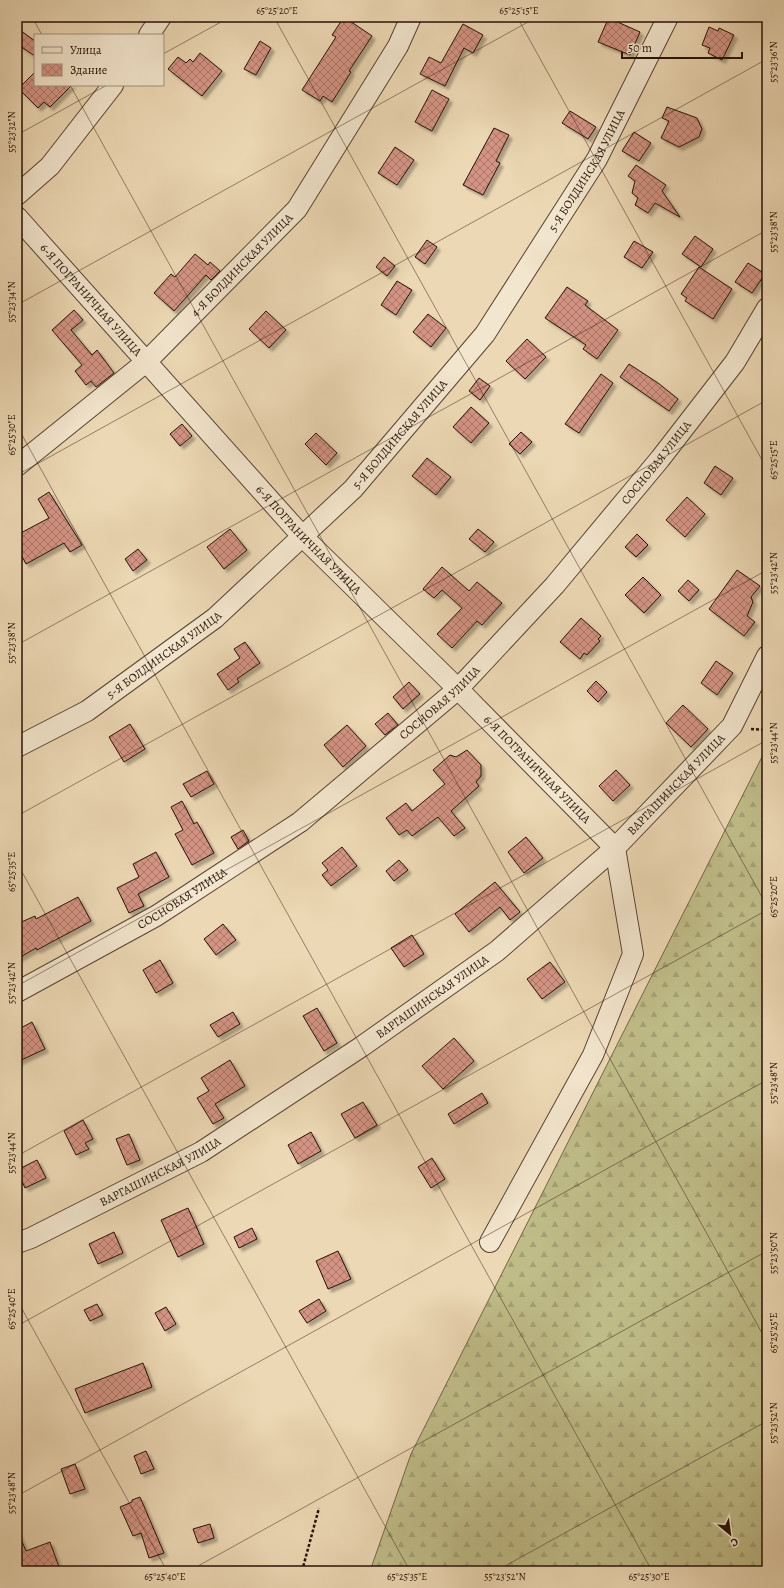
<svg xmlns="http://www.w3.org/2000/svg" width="784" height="1588" font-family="Alegreya,serif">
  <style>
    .forest { fill: url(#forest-firs); stroke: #726647 }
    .building { fill: url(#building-cross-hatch); stroke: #251106; filter: url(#shadow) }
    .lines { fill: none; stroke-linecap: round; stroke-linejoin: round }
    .minor-casing { stroke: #574332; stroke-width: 22 }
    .path { stroke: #251106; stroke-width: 2.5; stroke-dasharray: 3 2; stroke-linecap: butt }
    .minor { stroke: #f3e6ce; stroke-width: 20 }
    .ticks { fill: none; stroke: #251106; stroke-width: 1; stroke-opacity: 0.45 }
    .labels { text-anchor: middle; stroke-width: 3; stroke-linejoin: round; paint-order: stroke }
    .street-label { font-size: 12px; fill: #251106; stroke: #f3e6ce }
    .neatline { fill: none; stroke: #251106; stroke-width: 1.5 }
    .ticks-label { font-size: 10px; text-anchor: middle; fill: #251106 }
  </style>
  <defs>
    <pattern id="forest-firs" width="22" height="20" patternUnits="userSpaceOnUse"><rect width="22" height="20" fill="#bfbc88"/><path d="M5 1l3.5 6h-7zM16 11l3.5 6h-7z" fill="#a4a174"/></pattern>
    <pattern id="building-cross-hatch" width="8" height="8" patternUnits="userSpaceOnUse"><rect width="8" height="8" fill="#d49484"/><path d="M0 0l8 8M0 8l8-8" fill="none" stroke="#ac776a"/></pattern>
    <filter id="shadow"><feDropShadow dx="3.5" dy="3.5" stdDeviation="1" flood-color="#0004"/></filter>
  </defs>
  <rect width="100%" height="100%" fill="#ecd8b4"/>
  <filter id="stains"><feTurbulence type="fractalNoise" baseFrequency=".005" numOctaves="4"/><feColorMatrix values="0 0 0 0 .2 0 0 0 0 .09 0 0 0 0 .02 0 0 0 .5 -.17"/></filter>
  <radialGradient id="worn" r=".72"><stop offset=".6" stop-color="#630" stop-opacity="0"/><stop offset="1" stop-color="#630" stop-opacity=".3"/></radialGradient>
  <path class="forest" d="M767,747v824h-397l41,-117z"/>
  <path class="building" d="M344,17l28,19 -23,35 2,1 -19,30 -9,-6 -3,5 -18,-11 34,-53 -4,-2z
    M609,17h4v3l27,12 -10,23 -32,-13z
    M463,24l20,11 -10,18 -9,-5 -19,38 -25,-12 9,-17 12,6z
    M709,27l9,4 1,-3 15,7 -12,25 -14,-7 2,-5 -8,-3z
    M17,28l18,13v15l-18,-12z
    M260,41l11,7 -15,27 -12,-6z
    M200,53l22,18 -20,25 -34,-27 10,-12 8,6 4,-4 3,3z
    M35,72v13h37l-22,22 -6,-5 -6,6 -21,-21v-2h5z
    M432,90l17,9 -17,32 -17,-9z
    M667,107l30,11 5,11 -3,8 -20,10 -18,-9 8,-17 -7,-3z
    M570,111l26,16 -8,12 -26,-16z
    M494,128l15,7 -13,26 4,2 -17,32 -20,-10z
    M634,132l17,11 -12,18 -17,-10z
    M395,147l19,13 -17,25 -19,-12z
    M636,165l30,20 -4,6 18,26 -25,-14 -7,10 -13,-8 3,-7 -6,-5 3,-12 -7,-5z
    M695,236l18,13 -12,18 -19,-13z
    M427,240l10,7 -12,17 -10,-7z
    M634,241l19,11 -11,16 -18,-11z
    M195,254l13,11 2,-3 10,9 -9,9 -5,-5 -32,36 -20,-18 17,-19 4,3z
    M384,257l11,9 -8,10 -11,-9z
    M748,263l17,11 -13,19 -17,-11z
    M699,267l33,22 -19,30 -28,-18 2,-3 -6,-4z
    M397,281l15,9 -16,25 -15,-10z
    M567,287l21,14 -3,4 33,25 -21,29 -14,-10 3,-4 -41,-27z
    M74,310l9,10 -12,10 21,25 5,-5 17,23 -18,14 -5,-6 -5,4 -11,-14 7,-6 -30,-35z
    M266,311l20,19 -17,18 -20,-19z
    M428,314l18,14 -15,19 -18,-15z
    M527,339l19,18 -21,22 -19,-18z
    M629,364l29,19 20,16 -9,12 -49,-34z
    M601,374l12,9 -34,50 -14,-9z
    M479,378l11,8 -10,14 -11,-9z
    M471,407l18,16 -18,20 -18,-16z
    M182,424l10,12 -12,10 -10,-12z
    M521,432l11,10 -12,12 -11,-10z
    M316,433l21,20 -11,12 -21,-21z
    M427,458l24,19 -15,18 -24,-19z
    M715,466l18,12 -12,17 -17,-12z
    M49,492l33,53 -12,7 -6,-9 -38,21 -9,-17v-12l32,-17 -11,-19z
    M687,497l18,17 -20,23 -19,-17z
    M230,529l17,21 -23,19 -17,-22z
    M478,529l16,13 -9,10 -16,-13z
    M637,534l11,11 -12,12 -11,-10z
    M138,549l9,11 -14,11 -8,-12z
    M442,567l27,24 8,-9 25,21 -20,22 -5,-4 -25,27 -15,-14 25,-26 -20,-18 -8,8 -11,-9z
    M737,570l23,16 -9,11 2,5 -6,14 8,6 -11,14 -35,-27z
    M643,577l18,18 -17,18 -19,-18z
    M688,580l11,10 -10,11 -11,-10z
    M581,618l20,18 -3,3 2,2 -13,14 -3,-2 -4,6 -20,-17z
    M245,642l15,21 -23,16 2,3 -11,8 -11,-16 23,-16 -6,-9z
    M716,661l17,12 -16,22 -16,-12z
    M596,681l11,11 -9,10 -11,-11z
    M409,682l11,12 -17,15 -10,-12z
    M683,705l25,24 -17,18 -25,-24z
    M388,713l10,12 -13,10 -10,-11z
    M130,724l15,25 -21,13 -15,-25z
    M347,725l19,21 -23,21 -19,-22z
    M467,750l14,15v11l-5,6 3,4 -28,25 14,17 -11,8 -16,-19 -26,19 -5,-6 -8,5 -13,-17 20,-15 6,8 33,-27 -12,-14 17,-15 6,2z
    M616,770l14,15 -17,16 -14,-15z
    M207,771l7,13 -23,13 -8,-13z
    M182,801l12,23 3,-2 17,31 -22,12 -17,-31 8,-4 -12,-23z
    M243,830l6,11 -11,8 -7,-12z
    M526,837l17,21 -19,15 -16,-21z
    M342,847l15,19 -26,20 -9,-11 6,-5 -6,-7z
    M156,852l13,25 -31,17 6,12 -15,7 -12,-25 22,-11 -6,-13z
    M399,860l9,10 -14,11 -8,-10z
    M495,882l25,30 -10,8 -10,-13 -31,25 -14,-18z
    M78,897l13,24 -43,23 -11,6 -1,-2 -19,11v-35l18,-8 1,3z
    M223,924l13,16 -20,15 -12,-16z
    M412,935l12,19 -20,13 -13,-19z
    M160,960l13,23 -17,10 -13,-23z
    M550,962l15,20 -23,17 -15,-20z
    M317,1008l20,35 -13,8 -21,-35z
    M233,1012l7,12 -22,13 -8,-12z
    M32,1022l13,27 -28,13v-32z
    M454,1038l20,23 -31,28 -21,-23z
    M230,1060l15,26 -30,18 9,14 -11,6 -16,-26 12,-7 -8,-13z
    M482,1093l6,10 -34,21 -6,-10z
    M363,1102l14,23 -22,13 -14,-24z
    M83,1120l10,19 -8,4 4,6 -13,6 -12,-24z
    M311,1132l10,19 -23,13 -10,-19z
    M129,1134l11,26 -13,5 -11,-26z
    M432,1158l13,21 -14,9 -13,-21z
    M37,1160l9,18 -21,10 -8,-18z
    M188,1208l16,36 -26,13 -17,-37z
    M252,1228l5,11 -18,9 -5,-11z
    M114,1232l9,21 -25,11 -9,-20z
    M338,1251l13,28 -23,10 -12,-28z
    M319,1299l7,12 -19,12 -8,-12z
    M97,1304l6,11 -13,6 -6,-11z
    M166,1307l10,17 -11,7 -10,-18z
    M143,1363l9,24 -67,26 -10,-24z
    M146,1451l8,18 -13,5 -7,-18z
    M75,1464l10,25 -15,5 -9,-25z
    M140,1497l24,56 -15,5 -8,-25 -8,3 -13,-29 12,-5v-2z
    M210,1524l4,14 -16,5 -5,-14z
    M17,1530l9,21 24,-9 9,25 -12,4h-30z"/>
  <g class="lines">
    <defs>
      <g id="minor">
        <path d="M149,35l12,-18"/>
        <path d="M17,195l33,-29 63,-81"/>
        <path id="s1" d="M17,217l285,319 156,153 157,159 18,106 -40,101 -103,187"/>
        <path id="s2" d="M17,466l129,-104 151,-153 101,-163 13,-29"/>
        <path id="s3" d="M17,747l70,-36 128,-93 138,-129 132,-155 112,-175 71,-142"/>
        <path id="s4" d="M17,992l139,-76 144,-94 158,-133 97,-104 105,-126 75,-97 32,-54"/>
        <path id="s5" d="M17,1243l14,-5 170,-86 160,-105 136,-96 118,-103 117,-122 35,-70"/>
      </g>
    </defs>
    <use href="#minor" class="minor-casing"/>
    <path class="path" d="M751,729l16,1
      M302,1571l17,-63"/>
    <use href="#minor" class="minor"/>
  </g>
  <path class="ticks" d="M32,17l10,18M274,17l493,889M517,17l250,452M759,17l8,15M163,54l67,-37M70,85l697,1257M17,135l90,-50M17,305l520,-288M17,426l635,1145M17,475l750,-416M17,645l750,-415M17,816l750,-416M17,863l393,708M17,986l750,-416M17,1156l750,-416M17,1300l150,271M17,1326l750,-416M17,1496l750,-416M189,1571l578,-320M496,1571l271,-150"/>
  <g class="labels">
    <g class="street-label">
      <text dy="4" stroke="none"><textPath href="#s3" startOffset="822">5-Я БОЛДИНСКАЯ УЛИЦА</textPath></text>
      <text dy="4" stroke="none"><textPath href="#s2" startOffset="302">4-Я БОЛДИНСКАЯ УЛИЦА</textPath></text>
      <text dy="4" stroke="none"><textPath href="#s1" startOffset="111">6-Я ПОГРАНИЧНАЯ УЛИЦА</textPath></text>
      <text dy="4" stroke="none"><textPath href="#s3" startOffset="498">5-Я БОЛДИНСКАЯ УЛИЦА</textPath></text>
      <text dy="4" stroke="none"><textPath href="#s4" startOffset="838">СОСНОВАЯ УЛИЦА</textPath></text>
      <text dy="4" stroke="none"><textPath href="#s1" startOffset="435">6-Я ПОГРАНИЧНАЯ УЛИЦА</textPath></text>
      <text dy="4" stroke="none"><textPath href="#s3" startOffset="174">5-Я БОЛДИНСКАЯ УЛИЦА</textPath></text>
      <text dy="4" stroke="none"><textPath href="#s4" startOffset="514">СОСНОВАЯ УЛИЦА</textPath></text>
      <text dy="4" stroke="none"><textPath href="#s1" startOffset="759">6-Я ПОГРАНИЧНАЯ УЛИЦА</textPath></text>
      <text dy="4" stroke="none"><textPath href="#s5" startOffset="808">ВАРГАШИНСКАЯ УЛИЦА</textPath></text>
      <text dy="4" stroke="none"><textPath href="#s4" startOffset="190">СОСНОВАЯ УЛИЦА</textPath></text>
      <text dy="4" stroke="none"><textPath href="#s5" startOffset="484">ВАРГАШИНСКАЯ УЛИЦА</textPath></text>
      <text dy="4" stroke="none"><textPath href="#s5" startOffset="160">ВАРГАШИНСКАЯ УЛИЦА</textPath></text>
    </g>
  </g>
  <rect width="784" height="1588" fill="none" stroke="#ecd8b4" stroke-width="44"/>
  <rect x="34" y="34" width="130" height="52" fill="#f3e6ce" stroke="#a1917e"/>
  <rect x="42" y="47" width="20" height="6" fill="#f3e6ce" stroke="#a1917e"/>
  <text x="70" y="54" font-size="12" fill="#251106">Улица</text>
  <rect x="42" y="64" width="20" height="12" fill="url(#building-cross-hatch)" stroke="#a1917e"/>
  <text x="70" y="74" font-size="12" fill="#251106">Здание</text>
  <g transform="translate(730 1534) rotate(151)" stroke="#f3e6ce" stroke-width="3" paint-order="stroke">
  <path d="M0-3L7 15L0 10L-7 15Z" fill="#251106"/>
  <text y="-6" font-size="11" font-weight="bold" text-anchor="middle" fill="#251106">С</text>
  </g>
  <path d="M622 52v6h120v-6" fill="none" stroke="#251106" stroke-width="2"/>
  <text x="628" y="52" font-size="12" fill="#251106" stroke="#f3e6ce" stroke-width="3" paint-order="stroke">50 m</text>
  <rect x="22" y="22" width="740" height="1544" class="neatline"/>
  <g class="ticks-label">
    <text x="277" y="14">65°25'20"E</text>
    <text x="519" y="14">65°25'15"E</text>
    <text transform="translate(773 62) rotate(-90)" y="4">55°23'36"N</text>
    <text transform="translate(11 132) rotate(-90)" y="4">55°23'32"N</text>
    <text transform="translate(773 232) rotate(-90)" y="4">55°23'38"N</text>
    <text transform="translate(11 302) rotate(-90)" y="4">55°23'34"N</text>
    <text transform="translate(11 435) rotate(-90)" y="4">65°25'30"E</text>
    <text transform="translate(773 460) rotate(-90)" y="4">65°25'15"E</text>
    <text transform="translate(773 573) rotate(-90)" y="4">55°23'42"N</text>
    <text transform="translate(11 643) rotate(-90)" y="4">55°23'38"N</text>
    <text transform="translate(773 743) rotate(-90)" y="4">55°23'44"N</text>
    <text transform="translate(11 872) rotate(-90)" y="4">65°25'35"E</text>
    <text transform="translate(773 897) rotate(-90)" y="4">65°25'20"E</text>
    <text transform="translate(11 983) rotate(-90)" y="4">55°23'42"N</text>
    <text transform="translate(773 1083) rotate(-90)" y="4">55°23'48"N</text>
    <text transform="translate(11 1153) rotate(-90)" y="4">55°23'44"N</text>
    <text transform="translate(773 1253) rotate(-90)" y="4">55°23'50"N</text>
    <text transform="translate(11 1309) rotate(-90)" y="4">65°25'40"E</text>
    <text transform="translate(773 1333) rotate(-90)" y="4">65°25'25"E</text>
    <text transform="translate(773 1423) rotate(-90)" y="4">55°23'52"N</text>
    <text transform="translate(11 1493) rotate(-90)" y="4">55°23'48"N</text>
    <text x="165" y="1580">65°25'40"E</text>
    <text x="407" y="1580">65°25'35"E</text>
    <text x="505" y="1580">55°23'52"N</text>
    <text x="649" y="1580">65°25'30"E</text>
  </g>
  <rect width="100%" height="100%" filter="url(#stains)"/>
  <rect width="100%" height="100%" fill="url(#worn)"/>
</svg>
